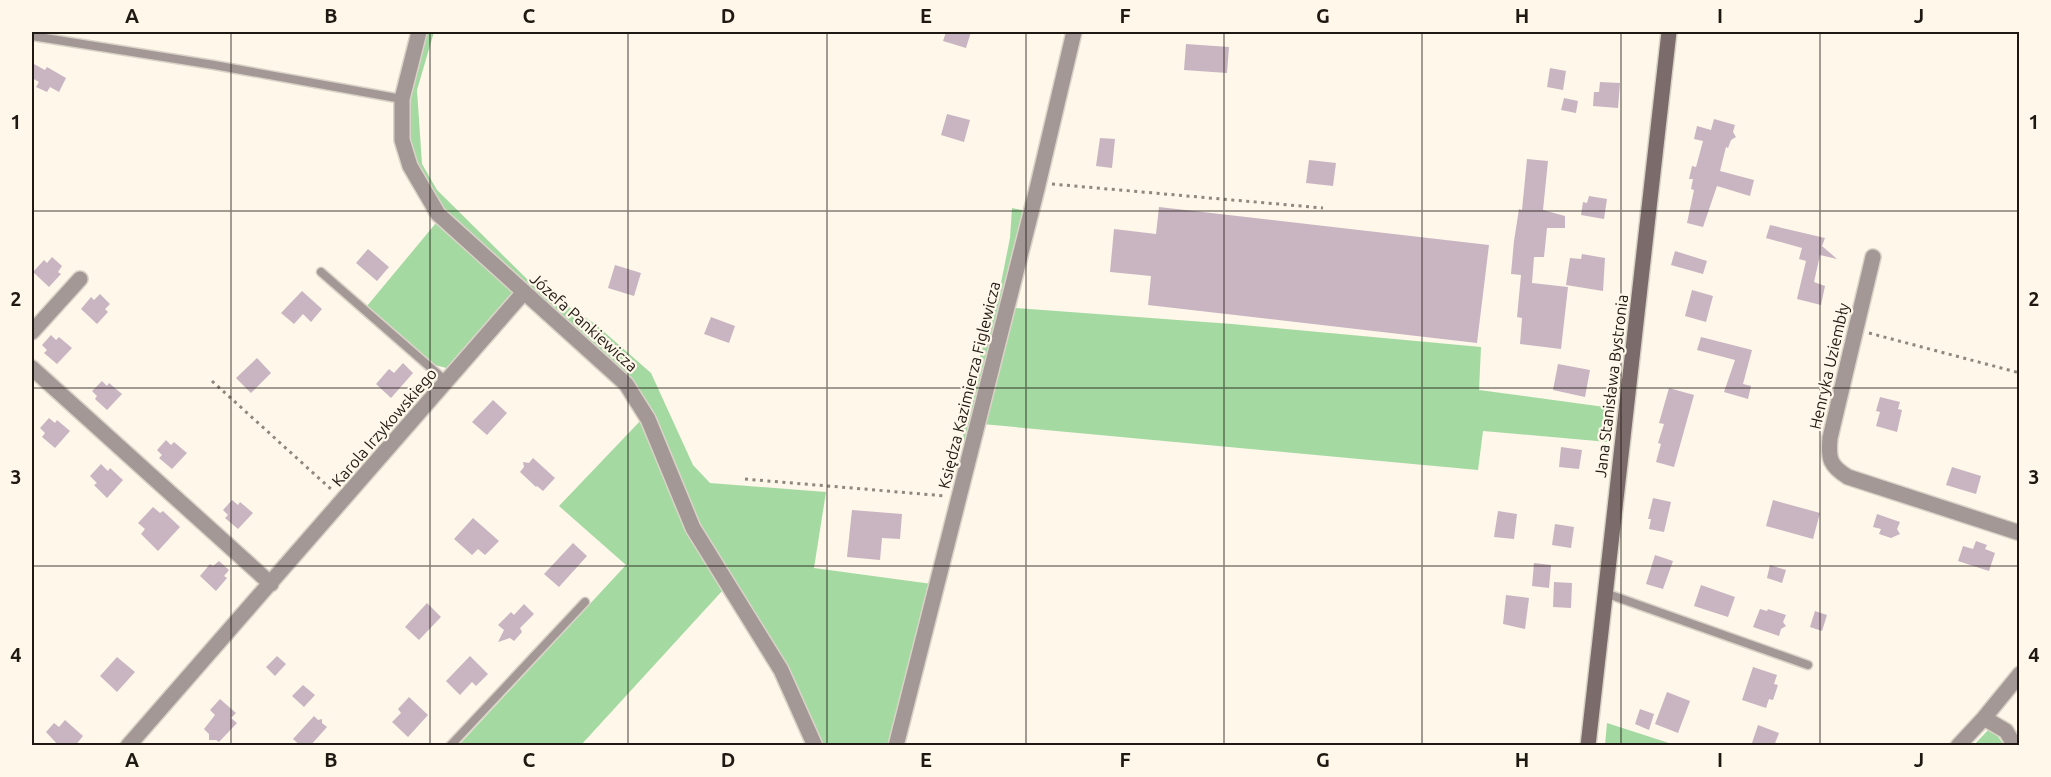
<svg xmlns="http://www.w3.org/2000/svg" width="2051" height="777" font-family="Ubuntu,sans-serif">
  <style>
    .green { fill: #a4d9a2 }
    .building { fill: #c9b5c2 }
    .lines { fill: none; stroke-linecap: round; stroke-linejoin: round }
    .lane-casing { stroke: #dad3c7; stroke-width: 11 }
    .street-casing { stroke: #dad3c7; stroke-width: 18 }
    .secondary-casing { stroke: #dad3c7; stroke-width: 18 }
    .path { stroke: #8e887e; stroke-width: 3; stroke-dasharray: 3 4.5; stroke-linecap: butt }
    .lane { stroke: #a49897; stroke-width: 8 }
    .street { stroke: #a49897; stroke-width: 15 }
    .secondary { stroke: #7b6b6a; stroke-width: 15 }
    .grid { fill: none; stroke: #1e1912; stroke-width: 1.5; stroke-opacity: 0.55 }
    .labels { text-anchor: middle; stroke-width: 4.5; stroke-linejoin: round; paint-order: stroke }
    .street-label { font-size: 16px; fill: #1e1912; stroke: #fef7ea }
    .neatline { fill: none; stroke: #1e1912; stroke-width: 2 }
    .grid-label { font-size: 20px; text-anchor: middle; font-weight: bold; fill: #1e1912 }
  </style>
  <rect width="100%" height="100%" fill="#fef7ea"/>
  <path class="green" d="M422,32h12l-17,58 5,74 15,26 91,90 67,44 56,49 42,92 17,18 116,9 -12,76 118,16 -40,161h-70l-124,-221 -63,-138 -193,-173 -28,-50 -9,-29 4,-44z
    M1012,208l14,3 -59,244 -6,-31 40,-141 9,-45z
    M436,223l83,70 -69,76 -15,-4 -68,-59z
    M1015,308l217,16 249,23 -2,43 133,18 -4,34 -125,-11 -5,39 -496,-46 20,-77z
    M643,418l80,172 -142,155 -123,1 168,-181 -67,-59z
    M1607,723l68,22h-70z
    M1991,727l13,18 -31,1z"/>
  <path class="building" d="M946,32h25l-5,16 -23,-7z
    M1186,44l43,3 -2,26 -43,-3z
    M32,63l13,7 2,-3 19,11 -7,14 -9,-5 -3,5 -11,-5 3,-5 -7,-4z
    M1550,68l16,3 -3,19 -16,-3z
    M1600,82l20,1 -2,25 -25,-2 1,-14h5z
    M1564,98l14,3 -2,12 -15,-3z
    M947,114l23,6 -6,22 -23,-7z
    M1714,119l21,6 -2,7 3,5 -5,3 -3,8 -2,-1 -6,24 34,9 -4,16 -33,-10 -14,41 -16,-4 7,-33 -3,-1 2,-10h-4l3,-13 4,1 7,-26 -9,-2 3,-13 14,4z
    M1100,138l15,1 -3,29 -16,-2z
    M1527,159l21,2 -5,49 22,6v12h-18l-3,29h-10l-2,26 36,4 -7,62 -41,-5 2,-26 -5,-1 4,-42 -10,-1 3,-33 5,-32 3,1z
    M1309,160l27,3 -3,23 -27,-3z
    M1589,196l18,3 -3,20 -23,-4 2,-13 4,1z
    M1159,207l330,38 -12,98 -329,-38 3,-29 -41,-4 4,-43 42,5z
    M1770,225l55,13 -3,8 15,13 -17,-4 -6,27 11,4 -4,19 -24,-6 9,-38 -7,-2 3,-11 -36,-10z
    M368,249l21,18 -12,14 -21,-18z
    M1675,251l32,10 -4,13 -32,-9z
    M1582,254l23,4 -2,33 -37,-6 4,-27 11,1z
    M52,257l10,9 -4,6 3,2 -12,13 -16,-15 11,-12 3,3z
    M615,265l26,8 -7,23 -26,-8z
    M1692,290l21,6 -7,26 -21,-6z
    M302,291l20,18 -11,13 -8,-8 -9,10 -13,-11z
    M100,294l10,10 -5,5 3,3 -11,12 -16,-15 10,-12 3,3z
    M711,317l24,9 -6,17 -25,-9z
    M51,335l5,5 3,-3 13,11 -15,16 -13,-11 3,-3 -5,-5z
    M1701,337l51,13 -9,34 8,2 -3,13 -24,-7 11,-32 -38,-10z
    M257,358l14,15 -20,20 -15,-15z
    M403,363l10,10 -22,25 -15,-14 13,-15 5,4z
    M1558,364l32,6 -5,27 -32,-7z
    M102,381l5,5 2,-3 13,11 -15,16 -12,-11 2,-3 -5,-5z
    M1669,388l25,7 -20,72 -18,-5 5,-18 -3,-1 6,-19 -5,-1z
    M1880,397l20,5 -2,7 4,1 -5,22 -21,-6 4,-14 -4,-1z
    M493,400l14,13 -20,22 -15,-13z
    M49,418l6,5 2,-3 13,11 -15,17 -13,-11 3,-4 -5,-5z
    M166,440l5,5 3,-3 13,11 -15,16 -13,-11 3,-3 -5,-5z
    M1561,447l21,3 -3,19 -20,-2z
    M533,458l22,20 -12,13 -6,-5 -1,1 -16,-15 4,-5 -1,-5 6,1z
    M101,464l7,7 2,-3 13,12 -16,18 -13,-13 3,-2 -7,-7z
    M1952,467l29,9 -5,18 -30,-9z
    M1653,498l18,4 -7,30 -15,-3 2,-10h-3z
    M232,500l6,5 2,-3 13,11 -15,16 -13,-11 3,-3 -5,-5z
    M1773,500l47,13 -7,26 -47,-13z
    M153,507l7,6 3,-2 17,16 -22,24 -17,-17 4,-5 -7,-6z
    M852,510l50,4 -2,25 -18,-1 -2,22 -33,-3z
    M1498,511l19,3 -3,25 -20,-2z
    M1877,514l23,8 -3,7 3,5 -9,4 -12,-4 2,-5 -8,-2z
    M473,518l26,23 -14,14 -7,-6 -6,6 -18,-16z
    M1555,524l19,3 -3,21 -19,-3z
    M1976,541l11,4 -2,4 10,4 -6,18 -31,-10 5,-15 10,3z
    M573,543l14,13 -28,31 -15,-13z
    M1655,555l18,6 -10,28 -17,-5z
    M219,561l10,9 -5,6 3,2 -11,13 -16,-15 10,-12 3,2z
    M1534,563l17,2 -2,23 -17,-2z
    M1770,565l16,5 -4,13 -15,-5z
    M1554,582l18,1 -1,25 -18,-1z
    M1701,585l34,12 -7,20 -34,-11z
    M1506,595l23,3 -4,31 -22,-5z
    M427,603l14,14 -22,23 -14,-13z
    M524,604l10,10 -14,14 2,4 -8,9 -4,-3 -12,4 6,-12 -6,-5 13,-13 3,3z
    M1760,609l7,2 1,-2 18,6 -3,7 3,4 -5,3 -2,7 -26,-9z
    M1815,611l12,4 -5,16 -12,-4z
    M277,656l9,8 -11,12 -9,-9z
    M470,656l18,18 -12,12 -4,-4 -12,13 -14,-14z
    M117,657l18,15 -18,20 -17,-16z
    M1753,667l24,8 -3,9 4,1 -5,15 -4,-1 -3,9 -24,-8z
    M303,685l12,10 -11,12 -12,-11z
    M1667,692l23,9 -12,32 -23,-9z
    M409,697l19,18 -20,22 -16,-15 9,-9 -3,-4z
    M220,699l16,14 -5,5 6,5 -18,19 -3,-2h-7v-6l-5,-5 11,-14 -5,-5z
    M1640,709l14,5 -5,16 -14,-6z
    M314,716l4,4 4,-1v4l5,4 -17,19h-9l-8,-7z
    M65,720l18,16 -8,10h-16l-13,-14 8,-9 5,4z
    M1758,725l21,8 -5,13h-23z"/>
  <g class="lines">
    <defs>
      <path id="lane" d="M32,36l182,29 188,34
        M321,272l126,110
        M1605,593l203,72
        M450,746l135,-144"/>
      <path id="street" d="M419,32l-17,67v41l8,26 28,48 188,170 22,35 45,109 88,142 34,76
        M1873,257l-43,181c-2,21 0,28 18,39l172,56
        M32,332l48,-53
        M32,368l239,216
        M1984,718l22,13 9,15
        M128,746l396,-454
        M896,746l141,-557 37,-157
        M1958,746l26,-28 36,-44"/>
      <path id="secondary" d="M1588,746l81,-714"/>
    </defs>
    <use href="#lane" class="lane-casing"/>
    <use href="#street" class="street-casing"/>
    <use href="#secondary" class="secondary-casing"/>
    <path class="path" d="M1052,184l271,24
      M1869,333l151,40
      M212,381l121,110
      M745,479l201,17"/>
    <use href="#lane" class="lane"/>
    <use href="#street" class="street"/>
    <use href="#secondary" class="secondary"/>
  </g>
  <path class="grid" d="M231,32v714M430,32v714M628,32v714M827,32v714M1026,32v714M1224,32v714M1422,32v714M1621,32v714M1820,32v714M32,211h1988M32,388h1988M32,566h1988"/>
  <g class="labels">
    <g class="street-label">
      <text transform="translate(584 322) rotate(42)" y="6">Józefa Pankiewicza</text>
      <text transform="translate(1829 366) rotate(-77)" y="6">Henryka Uziembły</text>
      <text transform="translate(969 385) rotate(-76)" y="6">Księdza Kazimierza Figlewicza</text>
      <text transform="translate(1611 386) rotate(-83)" y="6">Jana Stanisława Bystronia</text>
      <text transform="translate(384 427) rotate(-49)" y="6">Karola Irzykowskiego</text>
    </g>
  </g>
  <rect width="2051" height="777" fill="none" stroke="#fef7ea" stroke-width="66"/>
  <rect x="33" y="33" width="1985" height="711" class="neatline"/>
  <g class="grid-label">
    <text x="132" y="23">A</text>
    <text x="331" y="23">B</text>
    <text x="529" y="23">C</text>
    <text x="728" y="23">D</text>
    <text x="926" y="23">E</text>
    <text x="1125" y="23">F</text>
    <text x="1323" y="23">G</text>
    <text x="1522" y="23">H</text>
    <text x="1720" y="23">I</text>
    <text x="1919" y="23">J</text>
    <text x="16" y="129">1</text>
    <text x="2034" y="129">1</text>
    <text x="16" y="306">2</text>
    <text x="2034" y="306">2</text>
    <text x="16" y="484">3</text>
    <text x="2034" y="484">3</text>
    <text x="16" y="662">4</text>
    <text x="2034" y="662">4</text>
    <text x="132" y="767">A</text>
    <text x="331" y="767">B</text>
    <text x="529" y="767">C</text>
    <text x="728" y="767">D</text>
    <text x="926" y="767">E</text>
    <text x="1125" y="767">F</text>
    <text x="1323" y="767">G</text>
    <text x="1522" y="767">H</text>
    <text x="1720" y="767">I</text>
    <text x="1919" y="767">J</text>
  </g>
</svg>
